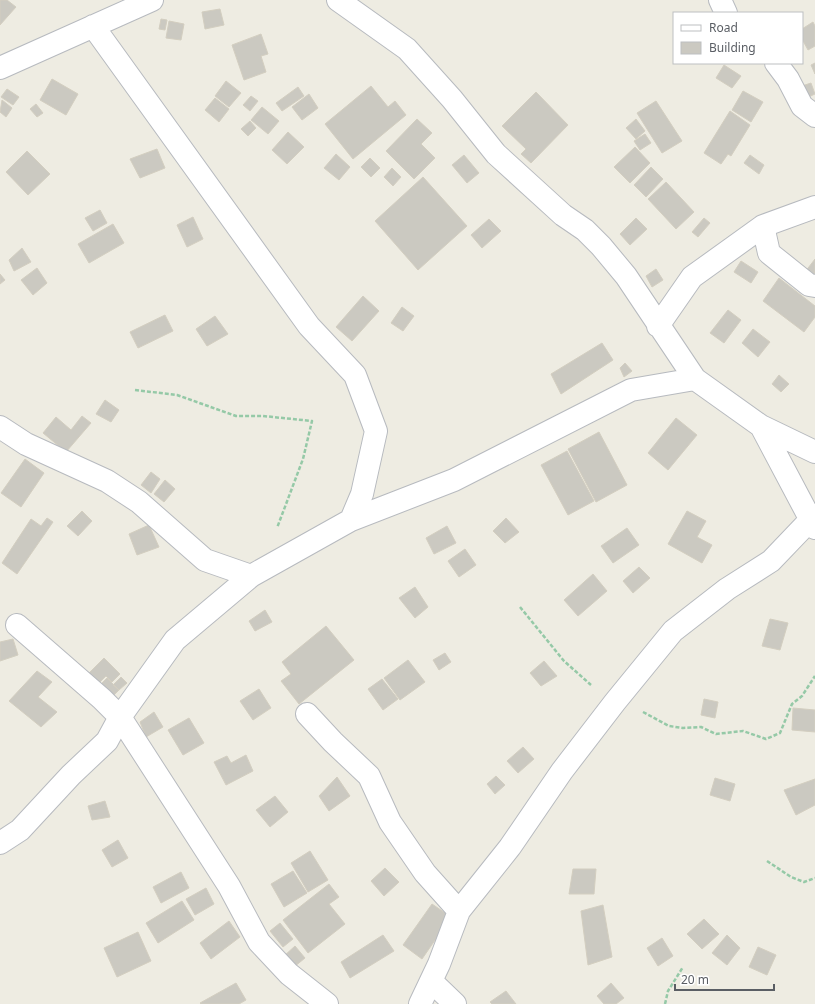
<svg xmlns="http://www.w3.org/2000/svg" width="815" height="1004" font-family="'Noto Sans',sans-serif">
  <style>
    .building { fill: #cbc9c1; stroke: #d3cec0 }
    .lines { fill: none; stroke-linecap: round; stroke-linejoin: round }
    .minor-casing { stroke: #b7babf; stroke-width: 24 }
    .path { stroke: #95c9a7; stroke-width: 2.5; stroke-dasharray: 4 2; stroke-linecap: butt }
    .minor { stroke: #fff; stroke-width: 22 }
  </style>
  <rect width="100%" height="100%" fill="#eeece2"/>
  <path class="building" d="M0,0h7l9,7 -16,18z
    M220,9l4,16 -19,4 -3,-17z
    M161,19l6,1 -2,10 -6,-1z
    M169,21l15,3 -3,16 -15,-2z
    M813,22l2,4v20l-7,4 -6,-11v-10z
    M261,34l7,20 -7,2 5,16 -22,8 -12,-35z
    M815,63v11l-4,-9z
    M724,65l17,11 -9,12 -16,-10z
    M52,79l26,15 -12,21 -26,-15z
    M226,81l15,12 -12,14 -14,-11z
    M811,83l4,11 -11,5 -5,-12z
    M371,86l17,21 7,-6 11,14 -53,44 -28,-35z
    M298,87l6,9 -22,15 -6,-8z
    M7,89l12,8 -6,8 -12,-8z
    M743,91l20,11 -12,20 -19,-12z
    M536,92l32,33 -37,38 -10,-9 5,-5 -24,-23z
    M309,94l9,14 -16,12 -10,-13z
    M251,96l7,5 -8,10 -7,-6z
    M215,98l14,11 -10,13 -14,-12z
    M2,100l10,8 -6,9 -6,-5z
    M656,101l26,40 -20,12 -25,-40z
    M36,104l7,9 -6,4 -7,-8z
    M262,107l17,14 -11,13 -17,-14z
    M730,111l20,14 -19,31 -3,-2 -7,10 -17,-11z
    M417,119l15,14 -11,11 14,14 -21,21 -28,-28z
    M636,119l9,12 -9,8 -10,-11z
    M250,121l6,7 -8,8 -7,-7z
    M288,132l16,15 -17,17 -15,-14z
    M645,134l6,9 -11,7 -6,-9z
    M635,147l15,16 -20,20 -16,-16z
    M157,149l8,19 -25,10 -10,-19z
    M27,151l23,23 -22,21 -22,-23z
    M336,154l14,13 -11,13 -15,-12z
    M464,155l15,18 -12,10 -15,-18z
    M750,155l14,10 -5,9 -15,-11z
    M370,158l10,10 -9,9 -10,-10z
    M651,167l12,12 -17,18 -12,-12z
    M392,168l9,9 -8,9 -9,-9z
    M423,177l44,49 -49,44 -43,-49z
    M666,182l28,30 -18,17 -28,-30z
    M100,210l7,13 -14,8 -8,-13z
    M193,217l10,22 -16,8 -10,-22z
    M636,218l11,11 -17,16 -10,-11z
    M704,218l6,5 -12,14 -6,-5z
    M489,219l12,12 -19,17 -11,-13z
    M113,224l11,19 -35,20 -11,-19z
    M22,248l9,14 -17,9 -5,-11z
    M815,259v21l-10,-8z
    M741,261l17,11 -7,11 -17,-11z
    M37,268l10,15 -14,12 -12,-15z
    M656,269l7,11 -11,7 -6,-11z
    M0,274l5,6 -5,4z
    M779,278l36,28v11l-11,15 -41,-31z
    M363,296l16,15 -27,30 -16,-14z
    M402,307l12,9 -11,15 -12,-8z
    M728,310l13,10 -17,23 -14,-10z
    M165,315l8,16 -35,17 -8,-16z
    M215,316l13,18 -21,12 -11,-17z
    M753,329l17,13 -12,15 -16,-14z
    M602,343l11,17 -52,34 -10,-20z
    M625,363l7,8 -8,6 -4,-9z
    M779,375l10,9 -8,8 -9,-8z
    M105,400l14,10 -8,12 -15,-8z
    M82,416l9,7 -25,29 -23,-19 13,-16 15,13z
    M676,418l21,17 -29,35 -20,-17z
    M599,432l28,53 -31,17 -28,-53z
    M567,451l27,50 -26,14 -27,-50z
    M25,459l19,14 -23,34 -20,-14z
    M151,472l9,7 -9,14 -10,-8z
    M165,480l10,9 -11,13 -10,-8z
    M82,511l10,10 -14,15 -11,-10z
    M687,511l19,10 -9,16 15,8 -10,18 -34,-19z
    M47,518l6,4 -36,52 -15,-11 29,-44 10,7z
    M506,518l13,14 -14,11 -12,-12z
    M149,525l10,22 -22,8 -8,-21z
    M447,526l9,17 -22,11 -8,-16z
    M627,528l12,17 -26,18 -12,-17z
    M465,549l11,16 -17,12 -11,-16z
    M639,567l11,11 -17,15 -10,-12z
    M593,574l14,17 -29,25 -14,-16z
    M415,587l13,20 -13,11 -16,-20z
    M265,610l7,12 -17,9 -6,-10z
    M770,619l18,4 -8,27 -18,-4z
    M326,626l28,34 -55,44 -18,-23 10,-7 -9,-12z
    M13,639l5,16 -18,6v-19z
    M445,653l6,9 -12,8 -6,-10z
    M104,658l16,16 -8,8 -6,-6 -8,8 -10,-10z
    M408,660l17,22 -25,18 -16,-22z
    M544,661l13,15 -16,10 -11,-13z
    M37,671l15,11 -14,15 19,15 -16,15 -32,-26z
    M121,677l6,6 -8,7 -6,-5z
    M107,678l12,12 -8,8 -12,-12z
    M382,679l16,20 -15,11 -15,-21z
    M259,689l12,19 -18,12 -13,-19z
    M704,699l14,3 -3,16 -14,-3z
    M793,708l22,2v22l-23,-2z
    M154,712l9,15 -17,10 -6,-15z
    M189,718l15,25 -21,12 -15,-25z
    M523,747l11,12 -16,14 -11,-12z
    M246,755l7,16 -27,14 -12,-23 13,-6 4,7z
    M496,776l9,9 -10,9 -8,-10z
    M337,777l13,19 -21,15 -10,-15z
    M715,778l20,6 -5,17 -20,-6z
    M815,779v26l-19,10 -12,-25z
    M275,796l13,16 -18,15 -14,-17z
    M105,801l5,16 -18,3 -4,-14z
    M118,840l10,18 -16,9 -10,-17z
    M310,851l18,29 -20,12 -17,-29z
    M385,868l14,14 -15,14 -13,-15z
    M573,869h23l-2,25h-25z
    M293,871l14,22 -23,14 -13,-23z
    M181,872l8,16 -28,15 -8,-16z
    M329,884l10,13 -10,7 16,20 -37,29 -25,-33z
    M206,888l8,16 -19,11 -9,-16z
    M182,901l12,19 -36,23 -12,-20z
    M432,904l19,13 -29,42 -19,-14z
    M603,905l9,52 -24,8 -7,-54z
    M704,919l15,15 -17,15 -15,-15z
    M229,921l11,16 -29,22 -11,-16z
    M280,923l13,16 -10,8 -13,-16z
    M138,932l13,29 -34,16 -13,-29z
    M383,935l11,16 -44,27 -9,-16z
    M727,935l13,13 -13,17 -15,-12z
    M662,938l11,18 -15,10 -11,-18z
    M295,946l10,12 -11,9 -10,-11z
    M758,947l18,8 -9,20 -18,-8z
    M236,983l10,17 -7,4h-38l-1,-1z
    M611,983l13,15 -8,6h-12l-7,-8z
    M506,991l10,13h-24l-2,-2z"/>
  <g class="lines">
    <defs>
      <path id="minor" d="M338,0l69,49 45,50 44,55 67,61 22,15 16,16 25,30 69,103 66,47 54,26
        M720,0l6,13
        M93,26l216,300 46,49 21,56 -14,63 -11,26
        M776,63l12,16 14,27 13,10
        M0,68l152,-68
        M763,226l6,27 40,32 6,1
        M658,326l34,-49 71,-51 52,-19
        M761,426l54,102
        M0,427l26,17 81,37 32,21 66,58 46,16
        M17,625l85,74 18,18 109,169 30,56 30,32 38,30
        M307,714l26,28 36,34 21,46 35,51 34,38
        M0,843l20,-13 51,-55 36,-34 13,-24 55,-77 76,-64 100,-56 103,-40 177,-90 64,-11
        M431,981l24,23
        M420,1004l19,-40 20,-53 51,-64 52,-76 53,-69 58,-71 54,-42 44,-28 44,-46"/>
    </defs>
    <use href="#minor" class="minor-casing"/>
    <path class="path" d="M135,390l42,5 59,21h27l49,5 -9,38 -26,69
      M520,607l44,54 27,24
      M643,712l26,14 14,2 18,-1 15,7 27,-3 23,8 14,-6 12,-29 10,-8 13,-20
      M767,861l24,16 13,5 11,-4
      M665,1004l3,-13 15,-24"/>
    <use href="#minor" class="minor"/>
  </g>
  <rect x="673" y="12" width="130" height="52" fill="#ffffff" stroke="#bdbfc1"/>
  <rect x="681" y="25" width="20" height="6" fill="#ffffff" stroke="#bdbfc1"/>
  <text x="709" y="32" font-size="12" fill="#5a5e64">Road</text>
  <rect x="681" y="42" width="20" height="12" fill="#cbc9c1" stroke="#bdbfc1"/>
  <text x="709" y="52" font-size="12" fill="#5a5e64">Building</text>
  <path d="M675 984v6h99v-6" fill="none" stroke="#5a5e64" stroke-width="2"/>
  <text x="681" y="984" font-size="12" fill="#5a5e64" stroke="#ffffff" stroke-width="3" paint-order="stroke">20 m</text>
</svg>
